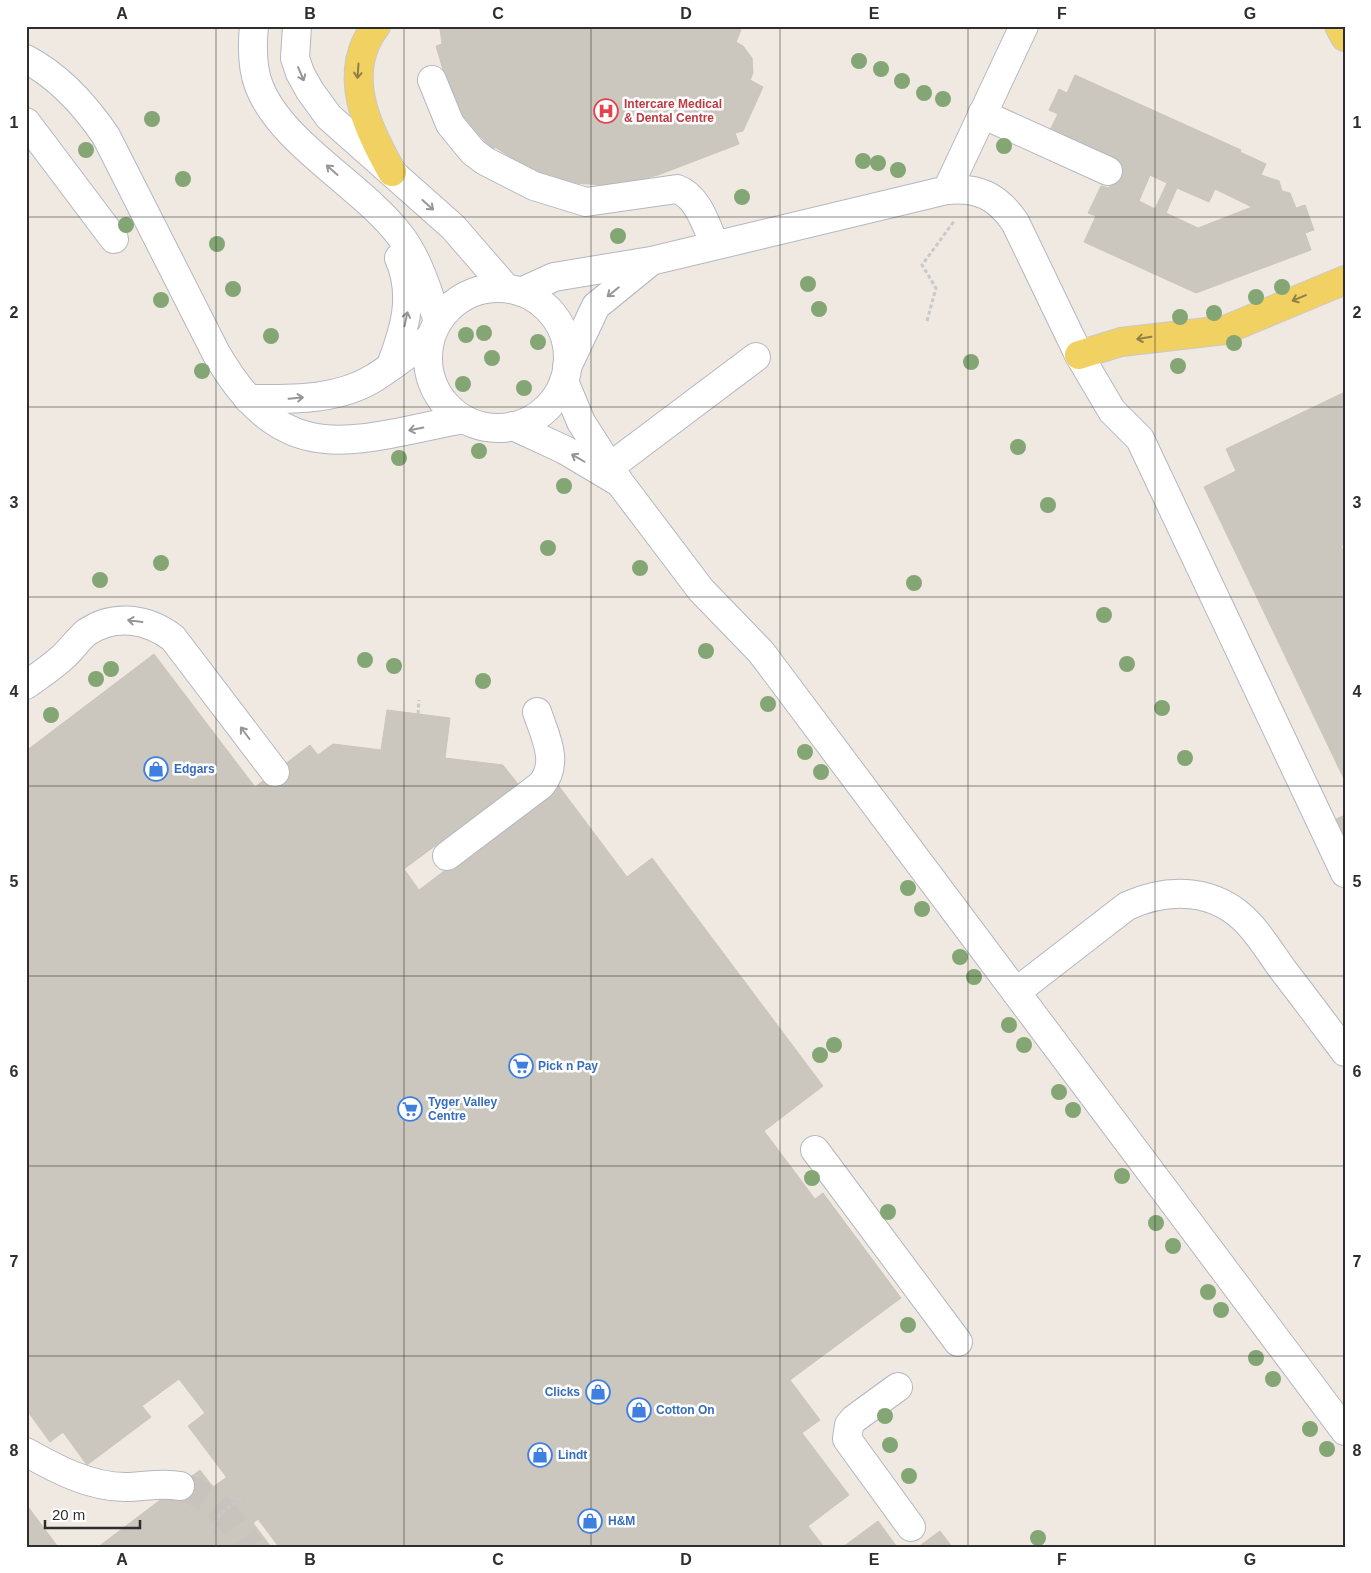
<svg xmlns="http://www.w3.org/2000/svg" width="1371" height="1573" viewBox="0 0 1371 1573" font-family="Arial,sans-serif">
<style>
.building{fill:#cbc7bf;stroke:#cbc5ba;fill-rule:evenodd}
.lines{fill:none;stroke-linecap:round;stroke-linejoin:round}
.minor-tunnel{stroke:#c8c4bd;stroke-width:28;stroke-dasharray:28 14;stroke-linecap:butt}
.minor-casing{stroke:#b4b7c1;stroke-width:30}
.major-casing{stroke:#c9c9c9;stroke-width:30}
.path{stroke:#c9c9c9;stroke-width:3;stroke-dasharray:4 2.5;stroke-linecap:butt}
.minor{stroke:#fff;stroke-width:28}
.major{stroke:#f2d163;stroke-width:28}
.tree{fill:#84a574}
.oneway{stroke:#908048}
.oneway2{stroke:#969696}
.grid{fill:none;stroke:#2e2e2e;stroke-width:1;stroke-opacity:0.55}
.labels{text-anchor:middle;stroke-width:5;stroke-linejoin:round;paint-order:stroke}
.health-label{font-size:12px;font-weight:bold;fill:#be3a42;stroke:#fff;text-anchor:start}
.shop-label{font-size:12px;font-weight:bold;fill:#366cbe;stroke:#fff;text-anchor:start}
.neatline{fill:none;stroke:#2e2e2e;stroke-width:2}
.grid-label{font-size:16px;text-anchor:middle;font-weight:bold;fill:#2e2e2e}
</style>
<rect width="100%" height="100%" fill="#efe9e1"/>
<g class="building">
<polygon points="732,26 741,30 736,42 743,46 752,58 753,73 750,80 763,87 743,131 735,133 739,144 658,175 631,182 603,185 574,183 546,175 519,163 495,147 493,150 466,121 452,100 436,46 442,44 440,29"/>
<path d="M1075 75 1241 150 1240 152 1266 164 1261 175 1279 181 1282 191 1290 193 1296 208 1305 205 1314 230 1305 233 1311 250 1196 293 1084 242 1096 216 1088 213 1090 209 1101 186 1109 188 1121 162 1050 130 1058 114 1049 110 1059 89 1067 93ZM1150 175 1167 183 1155 209 1139 201ZM1177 188 1209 202 1215 189 1252 207 1198 228 1166 213Z"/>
<polygon points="1345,392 1345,544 1341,546 1345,554 1345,781 1204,487 1236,471 1226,449"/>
<polygon points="154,654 255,787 310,745 318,755 333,744 381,750 387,710 450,718 445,758 503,765 518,784 404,869 419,890 558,785 627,877 652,858 823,1086 764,1131 815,1199 823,1193 901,1298 790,1380 820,1420 802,1433 849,1495 808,1526 824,1547 279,1547 188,1426 205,1413 179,1379 142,1406 151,1417 87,1465 63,1432 50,1442 26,1409 26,751"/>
<polygon points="1345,815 1345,836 1336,819"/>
<polygon points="200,1470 213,1487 227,1477 258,1519 253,1523 271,1547 98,1547"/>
<polygon points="26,1504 58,1547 26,1547"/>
<polygon points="878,1521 897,1547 843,1547"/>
<polygon points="940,1531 952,1547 918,1547"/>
</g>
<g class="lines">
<path class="minor-tunnel" d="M180 1486C219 1499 227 1515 250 1547"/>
<g class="minor-casing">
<g id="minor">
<path d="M254 26C252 46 252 68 259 86 281 144 365 187 402 238 420 263 428 293 438 321"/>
<polyline points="297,26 295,58 300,73 310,91 329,117 453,227 506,288"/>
<path d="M26 59C60 77 85 105 106 136L216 353C285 472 350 441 463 419"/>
<path d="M432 80 450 124 473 152 485 161 534 186 586 202 677 189C699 197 706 226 715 245"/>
<polyline points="982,114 1108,171"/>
<polyline points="26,122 114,239"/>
<polyline points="947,190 1024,26"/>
<circle cx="498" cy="358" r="70"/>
<path d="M521 292 554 277 651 261 947 190C978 187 997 196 1015 222L1079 355 1112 411 1140 439 1345 873"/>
<path d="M391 365C405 329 415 295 399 258"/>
<polyline points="567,367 596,306 650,262"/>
<polyline points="564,381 581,422 620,483 701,590 761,652 1345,1431"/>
<path d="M248 399C290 399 337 401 374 378 393 366 412 351 430 338"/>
<polyline points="513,426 565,450 617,481"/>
<polyline points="611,466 756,357"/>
<path d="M26 685C39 676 52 667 63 657 72 649 78 639 87 632 115 613 148 619 173 638L275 772"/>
<path d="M447 856 541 785C560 763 545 736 537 712"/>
<path d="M1016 992 1127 906C1169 887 1216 888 1249 924 1262 938 1272 955 1283 970 1304 997 1324 1024 1345 1052"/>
<polyline points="815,1150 958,1342"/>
<polyline points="898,1387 854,1419 849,1425 847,1439 911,1527"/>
<path d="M26 1452C56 1469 90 1487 125 1487 144 1487 161 1482 180 1486"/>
</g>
</g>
<g class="major-casing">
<g id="major">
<path d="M376 26C340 73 367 128 392 172"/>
<polyline points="1339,26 1345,37"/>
<polyline points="1079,355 1121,342 1225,330 1345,280"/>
</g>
</g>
<g class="path">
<polyline points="927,321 936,288 922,265 955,220"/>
<polyline points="418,714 419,700"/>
<polyline points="208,1534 220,1514 243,1497"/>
</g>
<use href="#minor" class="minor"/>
<use href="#major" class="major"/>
</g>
<g class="tree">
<circle cx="859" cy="61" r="8"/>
<circle cx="881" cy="69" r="8"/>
<circle cx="902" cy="81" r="8"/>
<circle cx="924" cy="93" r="8"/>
<circle cx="943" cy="99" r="8"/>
<circle cx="152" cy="119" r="8"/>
<circle cx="1004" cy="146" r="8"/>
<circle cx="86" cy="150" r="8"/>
<circle cx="863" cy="161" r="8"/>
<circle cx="878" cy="163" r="8"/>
<circle cx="898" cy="170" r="8"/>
<circle cx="183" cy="179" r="8"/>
<circle cx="742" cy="197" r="8"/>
<circle cx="126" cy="225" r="8"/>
<circle cx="618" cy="236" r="8"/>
<circle cx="217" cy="244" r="8"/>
<circle cx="808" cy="284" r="8"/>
<circle cx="1282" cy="287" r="8"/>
<circle cx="233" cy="289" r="8"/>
<circle cx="1256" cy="297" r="8"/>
<circle cx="161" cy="300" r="8"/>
<circle cx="819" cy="309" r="8"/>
<circle cx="1214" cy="313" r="8"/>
<circle cx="1180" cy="317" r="8"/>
<circle cx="484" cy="333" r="8"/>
<circle cx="466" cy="335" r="8"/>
<circle cx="271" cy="336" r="8"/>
<circle cx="538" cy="342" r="8"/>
<circle cx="1234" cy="343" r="8"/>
<circle cx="492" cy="358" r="8"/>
<circle cx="971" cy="362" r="8"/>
<circle cx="1178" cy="366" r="8"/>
<circle cx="202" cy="371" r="8"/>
<circle cx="463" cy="384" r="8"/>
<circle cx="524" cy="388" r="8"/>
<circle cx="1018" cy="447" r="8"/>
<circle cx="479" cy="451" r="8"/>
<circle cx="399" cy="458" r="8"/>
<circle cx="564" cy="486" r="8"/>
<circle cx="1048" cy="505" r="8"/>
<circle cx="548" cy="548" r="8"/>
<circle cx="161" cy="563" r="8"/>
<circle cx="640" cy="568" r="8"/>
<circle cx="100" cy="580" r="8"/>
<circle cx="914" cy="583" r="8"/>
<circle cx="1104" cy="615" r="8"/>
<circle cx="706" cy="651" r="8"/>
<circle cx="365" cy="660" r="8"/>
<circle cx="1127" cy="664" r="8"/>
<circle cx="394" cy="666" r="8"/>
<circle cx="111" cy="669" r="8"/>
<circle cx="96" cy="679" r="8"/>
<circle cx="483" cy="681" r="8"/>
<circle cx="768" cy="704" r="8"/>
<circle cx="1162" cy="708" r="8"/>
<circle cx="51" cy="715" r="8"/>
<circle cx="805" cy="752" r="8"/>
<circle cx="1185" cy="758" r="8"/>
<circle cx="821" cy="772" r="8"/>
<circle cx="908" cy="888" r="8"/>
<circle cx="922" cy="909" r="8"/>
<circle cx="960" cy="957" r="8"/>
<circle cx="974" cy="977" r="8"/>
<circle cx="1009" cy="1025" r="8"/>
<circle cx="834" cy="1045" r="8"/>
<circle cx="1024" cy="1045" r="8"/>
<circle cx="820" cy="1055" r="8"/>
<circle cx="1059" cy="1092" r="8"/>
<circle cx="1073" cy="1110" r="8"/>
<circle cx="1122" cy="1176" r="8"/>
<circle cx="812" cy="1178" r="8"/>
<circle cx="888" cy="1212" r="8"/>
<circle cx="1156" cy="1223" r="8"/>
<circle cx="1173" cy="1246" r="8"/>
<circle cx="1208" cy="1292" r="8"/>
<circle cx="1221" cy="1310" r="8"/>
<circle cx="908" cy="1325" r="8"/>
<circle cx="1256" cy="1358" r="8"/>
<circle cx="1273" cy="1379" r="8"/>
<circle cx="885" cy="1416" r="8"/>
<circle cx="1310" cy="1429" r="8"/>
<circle cx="890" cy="1445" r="8"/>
<circle cx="1327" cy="1449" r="8"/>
<circle cx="909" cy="1476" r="8"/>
<circle cx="1038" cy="1538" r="8"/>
</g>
<defs><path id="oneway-shaft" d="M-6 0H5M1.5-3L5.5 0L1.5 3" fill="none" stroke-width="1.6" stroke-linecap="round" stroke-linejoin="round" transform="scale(1.25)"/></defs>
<g class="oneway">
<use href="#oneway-shaft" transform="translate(358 71) rotate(94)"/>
<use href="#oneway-shaft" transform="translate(1299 298) rotate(157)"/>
<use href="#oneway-shaft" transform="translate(1144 338) rotate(171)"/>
</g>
<g class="oneway2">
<use href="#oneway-shaft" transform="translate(301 74) rotate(67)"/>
<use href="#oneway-shaft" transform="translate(332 170) rotate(-139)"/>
<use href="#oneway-shaft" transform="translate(428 205) rotate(42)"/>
<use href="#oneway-shaft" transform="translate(613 292) rotate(141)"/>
<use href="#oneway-shaft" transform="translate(406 319) rotate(-78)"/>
<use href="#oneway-shaft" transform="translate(296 398) rotate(-5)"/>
<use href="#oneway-shaft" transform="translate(416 429) rotate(169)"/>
<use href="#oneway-shaft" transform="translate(578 458) rotate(-150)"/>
<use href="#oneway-shaft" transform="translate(135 621) rotate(-173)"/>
<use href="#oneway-shaft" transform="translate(245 733) rotate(-127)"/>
</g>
<path class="grid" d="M216 26V1547M404 26V1547M591 26V1547M780 26V1547M968 26V1547M1155 26V1547M26 217H1345M26 407H1345M26 597H1345M26 786H1345M26 976H1345M26 1166H1345M26 1356H1345"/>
<defs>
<g id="hospital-ring" transform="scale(1.25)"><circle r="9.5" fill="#fff" stroke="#e0444e" stroke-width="1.5"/><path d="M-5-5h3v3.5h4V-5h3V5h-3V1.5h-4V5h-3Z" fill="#e0444e"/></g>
<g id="shop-ring" transform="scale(1.25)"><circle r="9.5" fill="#fff" stroke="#3f7fe0" stroke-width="1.5"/><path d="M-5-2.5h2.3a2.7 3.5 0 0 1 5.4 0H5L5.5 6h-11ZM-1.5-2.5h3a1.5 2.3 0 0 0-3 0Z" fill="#3f7fe0"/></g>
<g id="supermarket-ring" transform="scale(1.25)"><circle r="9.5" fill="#fff" stroke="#3f7fe0" stroke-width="1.5"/><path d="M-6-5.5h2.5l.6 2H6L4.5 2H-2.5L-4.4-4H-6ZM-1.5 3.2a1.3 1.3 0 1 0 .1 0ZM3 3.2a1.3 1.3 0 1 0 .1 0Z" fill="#3f7fe0"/></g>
</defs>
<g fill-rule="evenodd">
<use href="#hospital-ring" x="606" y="111"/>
<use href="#shop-ring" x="156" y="769"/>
<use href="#supermarket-ring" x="521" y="1066"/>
<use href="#supermarket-ring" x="410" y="1109"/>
<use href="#shop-ring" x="598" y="1392"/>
<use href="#shop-ring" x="639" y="1410"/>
<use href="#shop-ring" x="540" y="1455"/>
<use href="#shop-ring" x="590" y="1521"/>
</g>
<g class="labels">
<g class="health-label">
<text x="624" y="108">Intercare Medical<tspan x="624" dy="14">&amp; Dental Centre</tspan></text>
</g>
<g class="shop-label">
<text x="174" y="773">Edgars</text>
<text x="538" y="1070">Pick n Pay</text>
<text x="428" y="1106">Tyger Valley<tspan x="428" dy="14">Centre</tspan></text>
<text x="580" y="1396" text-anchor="end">Clicks</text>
<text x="656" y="1414">Cotton On</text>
<text x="558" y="1459">Lindt</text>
<text x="608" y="1525">H&amp;M</text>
</g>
</g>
<rect width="1371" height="1573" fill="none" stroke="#ffffff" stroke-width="55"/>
<path d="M45 1520v8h95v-8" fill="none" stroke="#2e2e2e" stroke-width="2.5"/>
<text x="52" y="1520" font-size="15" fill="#2e2e2e" stroke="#ffffff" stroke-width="4" paint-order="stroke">20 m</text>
<rect x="28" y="28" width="1316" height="1518" class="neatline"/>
<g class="grid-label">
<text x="122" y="19">A</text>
<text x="310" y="19">B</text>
<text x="498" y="19">C</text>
<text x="686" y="19">D</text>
<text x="874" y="19">E</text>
<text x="1062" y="19">F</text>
<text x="1250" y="19">G</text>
<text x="14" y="128">1</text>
<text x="1357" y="128">1</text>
<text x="14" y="318">2</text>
<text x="1357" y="318">2</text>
<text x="14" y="508">3</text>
<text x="1357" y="508">3</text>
<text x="14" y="697">4</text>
<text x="1357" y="697">4</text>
<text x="14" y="887">5</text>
<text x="1357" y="887">5</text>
<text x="14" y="1077">6</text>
<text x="1357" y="1077">6</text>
<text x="14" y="1267">7</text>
<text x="1357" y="1267">7</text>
<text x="14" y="1456">8</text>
<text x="1357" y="1456">8</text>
<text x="122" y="1565">A</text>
<text x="310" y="1565">B</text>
<text x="498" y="1565">C</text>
<text x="686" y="1565">D</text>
<text x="874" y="1565">E</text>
<text x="1062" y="1565">F</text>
<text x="1250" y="1565">G</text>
</g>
</svg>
